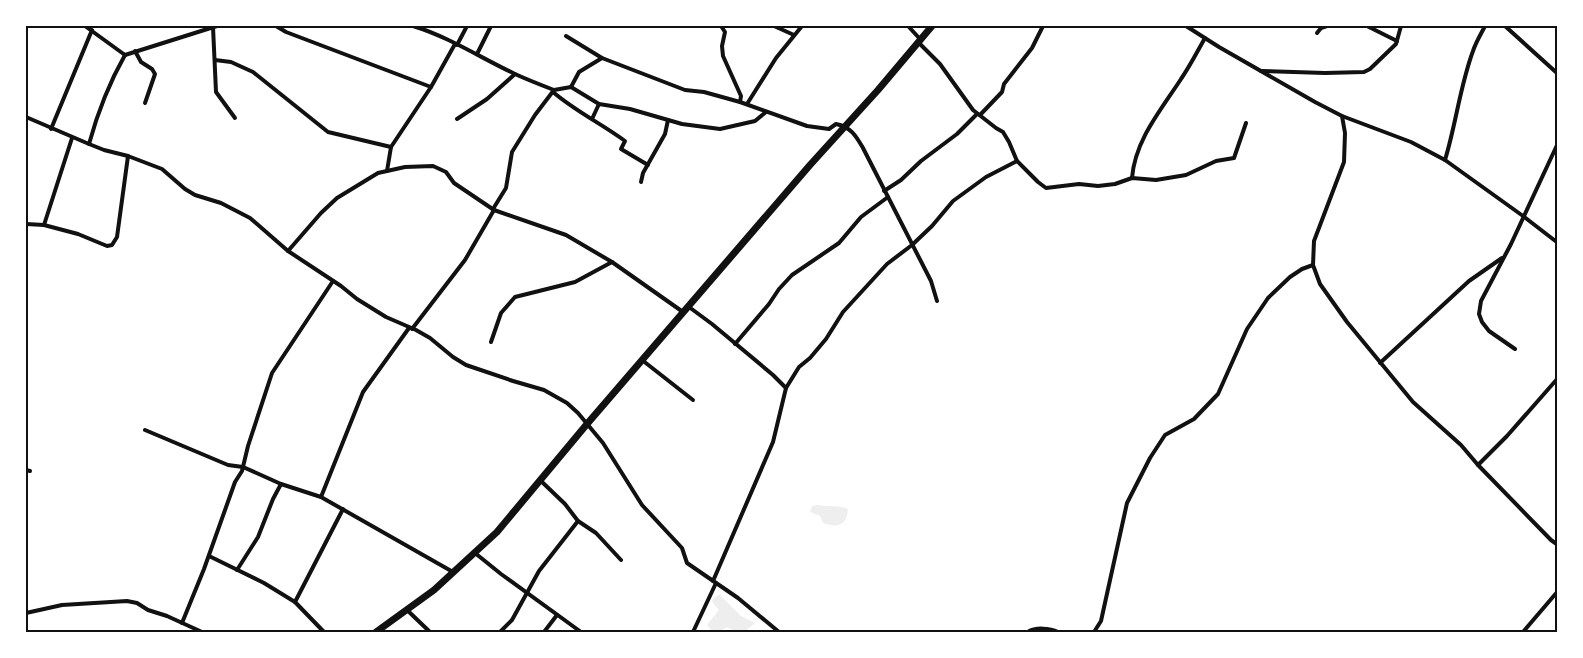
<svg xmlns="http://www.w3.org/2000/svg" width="1583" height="658" viewBox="0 0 1583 658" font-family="Georgia,serif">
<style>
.green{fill:#eee}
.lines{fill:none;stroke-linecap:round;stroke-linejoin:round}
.minor{stroke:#111;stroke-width:4}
.trunk{stroke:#111;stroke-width:7}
.neatline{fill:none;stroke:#111;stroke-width:2}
</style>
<rect width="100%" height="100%" fill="#fff"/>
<g class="green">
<path d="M818 505C828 507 839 505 848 509 847 526 837 528 823 523L820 516 810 512 812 506Z"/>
<polygon points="720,595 741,616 755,623 744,632 736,632 727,627 718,632 713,632 707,625 719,610 713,603 712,600 717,596"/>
</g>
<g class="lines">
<g class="minor">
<polyline points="85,26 125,55 217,26"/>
<polyline points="276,26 286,32 431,87"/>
<path d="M413 26C449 37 481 58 515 74 528 80 541 85 554 90"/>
<polyline points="721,26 725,32 722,46 723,56 741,96 740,102"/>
<polyline points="774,26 794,35"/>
<polyline points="908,26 920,39"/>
<polyline points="1186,26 1219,47 1315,102 1342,116 1411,142 1445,160 1523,216 1558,243"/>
<polyline points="1367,26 1397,41"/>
<polyline points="1505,26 1558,74"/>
<polyline points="213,27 216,92 235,118"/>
<polyline points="1317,33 1321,28 1327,26"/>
<path d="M566 36 602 58 685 90 704 92 740 102 807 126 829 129 836 124C851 127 856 136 863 148L931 281 937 301"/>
<polyline points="918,42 940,64 973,110 996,128 1003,132 1009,142 1017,161 1038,182 1046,188 1079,184 1098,186 1115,184 1132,178 1156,180 1186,175 1216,161 1234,158 1246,123"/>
<polyline points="457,45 467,26"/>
<polyline points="135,51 141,62 152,69 155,74 145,103"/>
<polyline points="477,54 491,26"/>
<polyline points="215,60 231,62 253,72 328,132 391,147"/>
<polyline points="1261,71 1325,73 1364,72 1370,69 1396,44 1401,26"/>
<polyline points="571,87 579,72 602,58"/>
<path d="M553 92C575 111 602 124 625 141L621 149 648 165"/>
<polyline points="747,104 776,58 802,26"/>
<polyline points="980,115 1002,92 1004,84 1032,48 1043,26"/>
<polyline points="1342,116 1345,133 1344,162 1314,241 1313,265 1320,284 1347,322 1413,402 1461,445 1478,465 1551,540 1558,545"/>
<polyline points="26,117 89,144 104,150 128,156 162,169 185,189 195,195 221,203 250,218 288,251 341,286 357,299 386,317 416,330 430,338 453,357 466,365 513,381 544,390 567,403 578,413 603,443 642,505 682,548 687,563 738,598 779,632"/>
<polyline points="457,119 487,99 515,74"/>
<polyline points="592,119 599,104"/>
<polyline points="51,129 92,30"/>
<path d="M89 144C98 111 108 85 125 55"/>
<path d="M1445 160C1456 124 1460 86 1473 51 1476 42 1481 34 1485 26"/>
<polyline points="387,171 391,147 431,87 455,44"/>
<path d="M1132 178C1135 140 1161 110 1181 79 1190 66 1197 52 1205 38"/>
<polyline points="641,182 643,173 665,134 668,120"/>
<polyline points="884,191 901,180 921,161 957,134 977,114"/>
<polyline points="493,209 506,188 512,152 535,115 554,90 571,87 599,104 630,109 682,124 720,129 755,121 766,112"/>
<polyline points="26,224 44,225 78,234 107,246 112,245 117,237 128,156"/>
<polyline points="44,225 72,138"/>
<polyline points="288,251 321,213 337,198 378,173 405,167 433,166 446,172 454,183 494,210 566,235 612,262 683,312"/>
<polyline points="689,307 712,324 773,375 786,388"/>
<polyline points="412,329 465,260 494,210"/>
<polyline points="491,342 501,313 515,297 575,282 612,262"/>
<polyline points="735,344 769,304 779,289 792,275 839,243 861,217 888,197"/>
<polyline points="1515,349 1489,331 1482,322 1479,314 1481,301 1511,244 1558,143"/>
<polyline points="642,360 693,400"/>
<polyline points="1380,363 1469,281 1502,258"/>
<polyline points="145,430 228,465 243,467 281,484 321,497 453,572"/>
<polyline points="1478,465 1507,436 1558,378"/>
<polyline points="26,470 30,471"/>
<polyline points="541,481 565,504 578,521 596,533 621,560"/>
<polyline points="321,497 363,392 409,328"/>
<polyline points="475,553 501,574 581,632"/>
<polyline points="209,556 264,583 295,602 324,632"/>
<polyline points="237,570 258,537 273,499 281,484"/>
<polyline points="713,581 773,442 786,388 799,367 810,358 826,339 843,312 887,264 912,245 932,226 953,201 986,177 1017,161"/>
<polyline points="295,602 343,509"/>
<polyline points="407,610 430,632"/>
<polyline points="26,613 62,605 127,601 137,603 148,610 167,616 202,632"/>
<polyline points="182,623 204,569 235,482 242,471 248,446 272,373 333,281"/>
<polyline points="500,632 512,620 539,571 578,521"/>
<polyline points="544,632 557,615"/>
<polyline points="693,632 716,583"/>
<path d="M1028 632C1035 627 1050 628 1058 632"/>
<polyline points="1094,632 1101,621 1127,503 1150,458 1165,435 1194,419 1218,394 1247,329 1268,298 1290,277 1302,269 1313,265"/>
<polyline points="1523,632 1558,591"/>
</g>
<polyline class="trunk" points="376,632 434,590 497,532 587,424 810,165 878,90 932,26"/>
</g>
<rect width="1583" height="658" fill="none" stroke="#ffffff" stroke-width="54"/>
<rect x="27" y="27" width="1529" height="604" class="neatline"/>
</svg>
